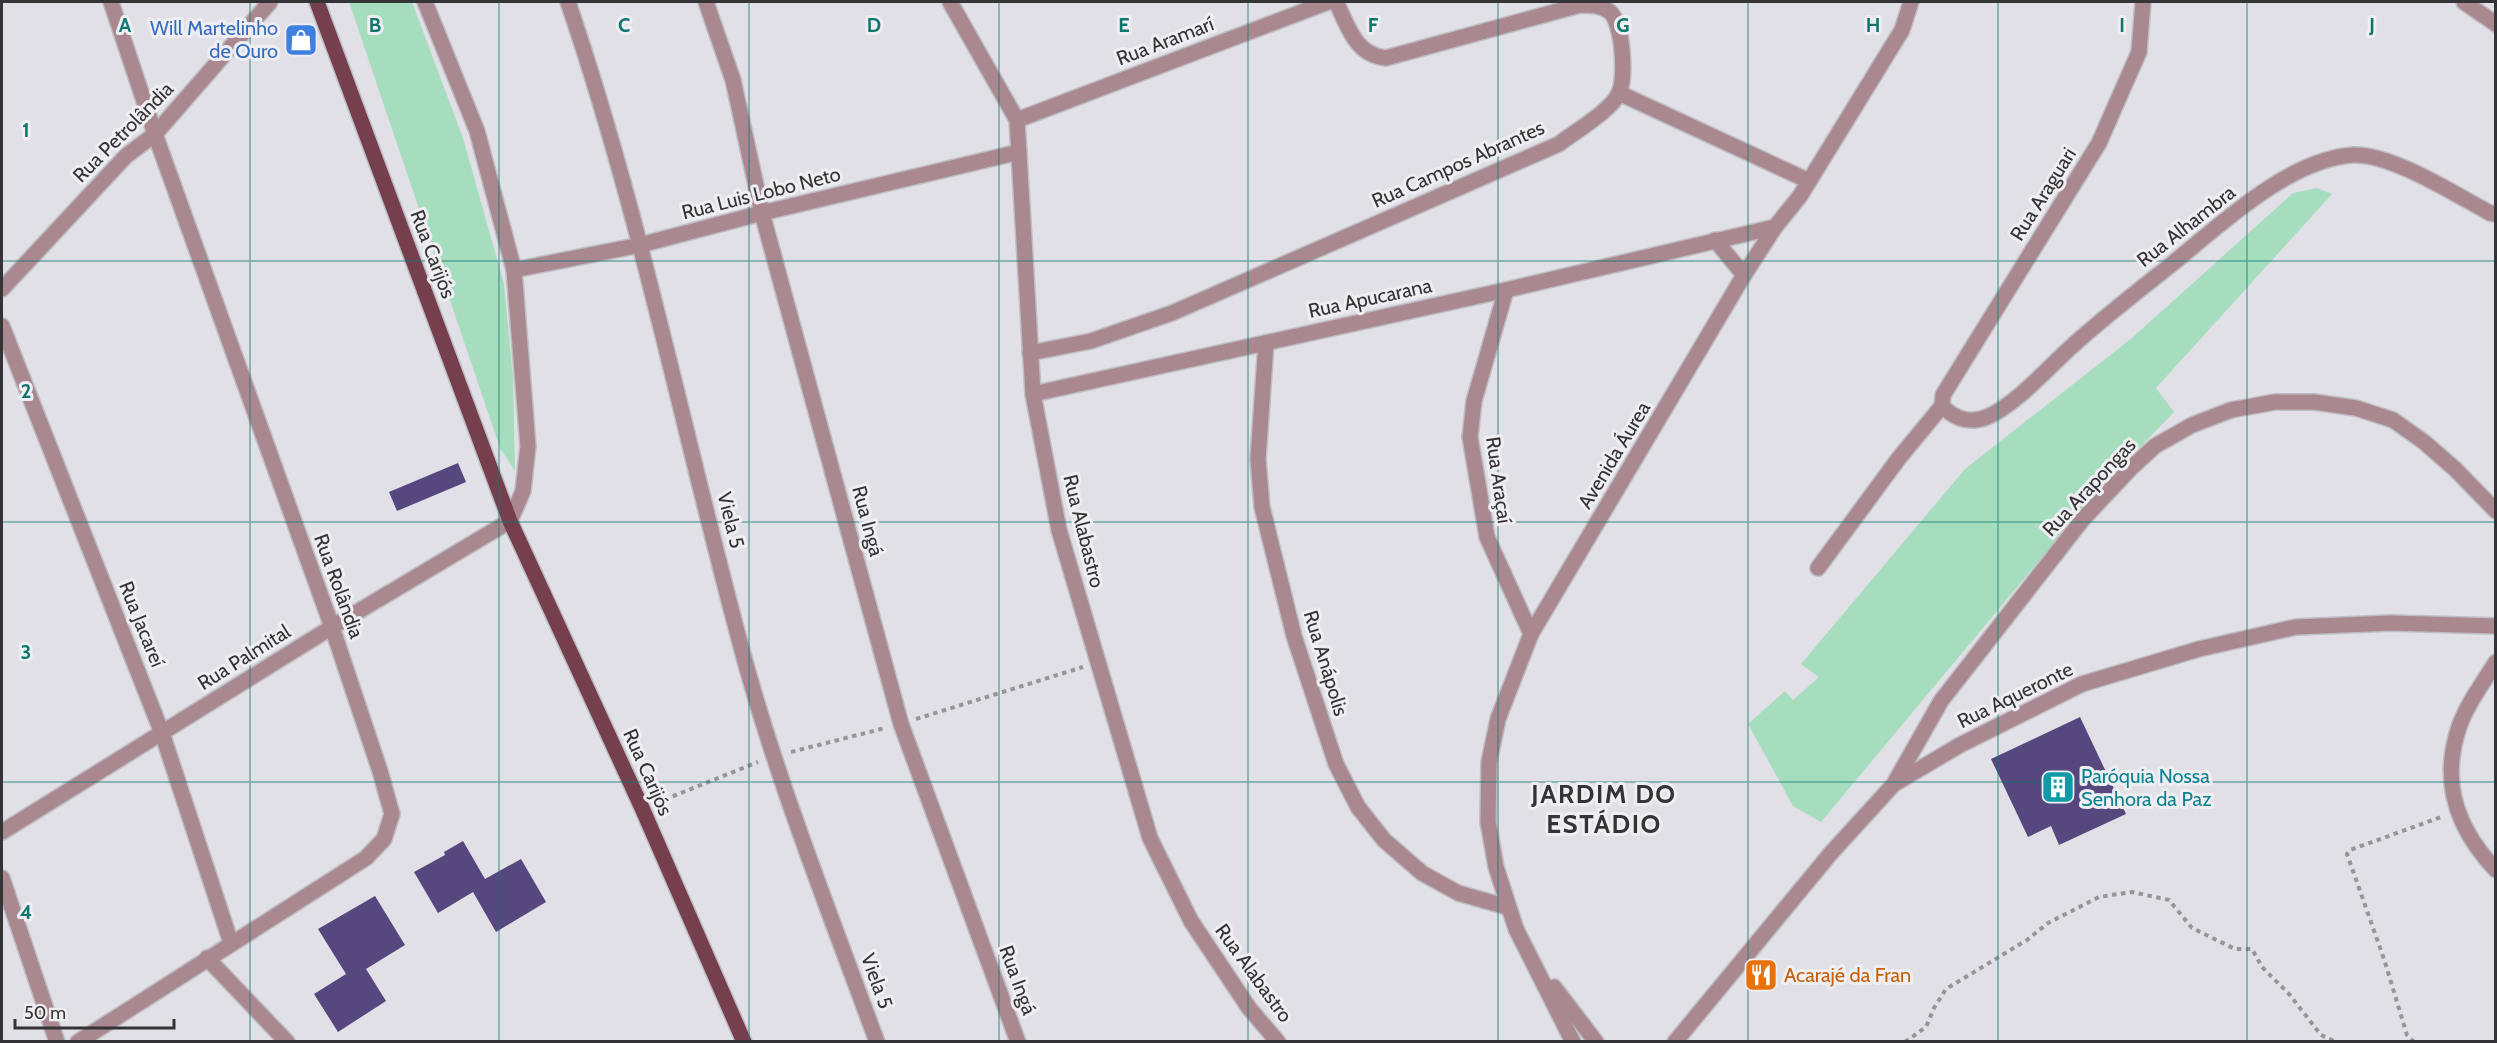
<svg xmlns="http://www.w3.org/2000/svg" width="2497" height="1043" viewBox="0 0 2497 1043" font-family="Cabin,sans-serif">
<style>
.green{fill:#a6ddbf}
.building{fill:#56477f}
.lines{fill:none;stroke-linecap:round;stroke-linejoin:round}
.minor-casing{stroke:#bebdc3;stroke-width:18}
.major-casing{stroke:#bebdc3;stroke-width:18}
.path{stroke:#96959a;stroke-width:4;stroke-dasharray:4.5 4.5;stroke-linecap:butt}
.minor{stroke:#a98890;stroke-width:15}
.major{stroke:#753f4e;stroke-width:15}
.grid{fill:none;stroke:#0f766e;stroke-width:1.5;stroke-opacity:0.55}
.labels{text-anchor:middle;stroke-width:6;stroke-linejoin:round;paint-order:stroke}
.shop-label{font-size:20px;fill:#366cbe;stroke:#efeef3;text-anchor:end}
.street-label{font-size:20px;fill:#343335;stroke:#efeef3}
.culture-label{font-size:20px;fill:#0d838f;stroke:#efeef3;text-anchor:start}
.food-label{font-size:20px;fill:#c56008;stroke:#efeef3;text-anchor:start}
.district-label{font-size:26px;font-weight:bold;letter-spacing:1.5px;fill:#343335;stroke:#efeef3}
.grid-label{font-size:20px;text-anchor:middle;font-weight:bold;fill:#0f766e;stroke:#efeef3;stroke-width:6;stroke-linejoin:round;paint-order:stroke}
</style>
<rect width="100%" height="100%" fill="#e1e0e6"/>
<g class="green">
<polygon points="349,2 412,2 463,138 504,284 513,377 515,471 500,448"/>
<polygon points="2317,188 2332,194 2156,388 2174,412 2093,496 1821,822 1793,806 1748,724 1785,691 1793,700 1819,677 1801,664 1965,469 2132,338 2293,193"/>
</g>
<g class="building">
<polygon points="458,463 466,482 397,511 389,492"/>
<polygon points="2080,717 2126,814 2059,845 2051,826 2028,837 1991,759"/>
<polygon points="463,841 485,879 521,859 546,902 496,932 473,892 438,913 414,872 445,855 444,852"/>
<polygon points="375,896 405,945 366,969 386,1001 338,1032 314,994 346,974 318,929"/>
</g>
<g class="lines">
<g class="minor-casing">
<g id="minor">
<path d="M568 2C639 210 682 426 739 639 775 776 828 908 877 1042"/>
<polyline points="706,2 733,80 762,213 901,724 1018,1042"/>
<polyline points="950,2 1017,120 1033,394 1059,530 1150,838 1191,921 1249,1008 1278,1042"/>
<path d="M2143 2 2139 52 2099 143 1943 395 1942 406C1955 419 1969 424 1987 417 2014 406 2048 368 2070 348 2103 318 2138 291 2172 264 2220 225 2289 159 2353 155 2391 153 2456 195 2490 213L2496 214"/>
<polyline points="2464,2 2496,24"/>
<polyline points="1619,93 1809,181"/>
<polyline points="1017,120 1328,2"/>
<polyline points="1715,240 1744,275"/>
<polyline points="514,270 640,245 762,213 1019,152"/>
<polyline points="2,289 126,156 155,134 270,2"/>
<polyline points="1506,290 1474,401 1470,437 1487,537 1531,634"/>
<polyline points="2,326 162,733 231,943"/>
<polyline points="1266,343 1258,459 1262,507 1294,636 1336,764 1358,807 1384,840 1422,873 1458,893 1507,907"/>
<path d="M1030 353 1091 341 1172 313 1559 144C1574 132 1611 111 1619 93 1626 78 1623 23 1610 12 1601 5 1591 5 1580 5L1386 58C1355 55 1348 26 1336 2"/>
<polyline points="1033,394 1506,290 1775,227"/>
<polyline points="1818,568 1899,458 1942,406"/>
<path d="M2496 662C2483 683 2467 704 2459 727 2440 783 2457 829 2496 870"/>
<polyline points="1895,782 1941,701 2083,519 2130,469 2155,446 2192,425 2231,410 2275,402 2314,402 2356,408 2393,420 2424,442 2455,469 2496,511"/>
<polyline points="2,832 332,627 510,521 523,491 528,446 514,270 477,131 425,2"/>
<polyline points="2,878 57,1042"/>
<polyline points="207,958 287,1042"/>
<polyline points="1554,987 1596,1042"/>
<polyline points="78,1042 366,858 384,839 392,814 380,771 332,627 155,134 111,2"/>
<polyline points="1573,1042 1516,929 1496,867 1488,822 1489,762 1498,719 1531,634 1744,275 1775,227 1800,196 1902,30 1911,2"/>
<polyline points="1675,1042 1831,853 1894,784 1960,745 2082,684 2199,649 2296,627 2391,623 2496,626"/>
</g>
</g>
<g class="major-casing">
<polyline id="major" points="317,2 510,521 642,808 744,1042"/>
</g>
<g class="path">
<polyline points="916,719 1083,667"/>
<polyline points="791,752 885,728"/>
<polyline points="656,803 758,762"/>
<polyline points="1905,1042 1926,1027 1934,1008 1946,989 2027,940 2048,923 2099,897 2132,892 2169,900 2192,928 2235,949 2252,949 2262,967 2289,994 2321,1035 2336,1042"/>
<polyline points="2414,1042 2407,1035 2384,959 2347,854 2350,850 2444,816"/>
</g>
<use href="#minor" class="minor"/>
<use href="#major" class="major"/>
</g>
<path class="grid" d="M250 2V1042M499 2V1042M749 2V1042M999 2V1042M1248 2V1042M1498 2V1042M1748 2V1042M1998 2V1042M2247 2V1042M2 261H2496M2 522H2496M2 782H2496"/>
<defs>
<g id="shop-square" transform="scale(1.725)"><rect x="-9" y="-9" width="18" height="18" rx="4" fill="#3f7fe0" stroke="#efeef3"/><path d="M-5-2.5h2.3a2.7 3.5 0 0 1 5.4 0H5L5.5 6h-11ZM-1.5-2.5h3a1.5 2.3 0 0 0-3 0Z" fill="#fff"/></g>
<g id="building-square" transform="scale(1.725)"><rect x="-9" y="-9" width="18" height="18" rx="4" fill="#0f9aa8" stroke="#efeef3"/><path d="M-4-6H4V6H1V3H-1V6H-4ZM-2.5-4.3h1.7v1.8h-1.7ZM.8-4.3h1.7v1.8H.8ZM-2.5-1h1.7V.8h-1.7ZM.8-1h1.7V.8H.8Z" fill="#fff"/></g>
<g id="restaurant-square" transform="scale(1.725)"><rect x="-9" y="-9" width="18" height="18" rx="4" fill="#e8710a" stroke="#efeef3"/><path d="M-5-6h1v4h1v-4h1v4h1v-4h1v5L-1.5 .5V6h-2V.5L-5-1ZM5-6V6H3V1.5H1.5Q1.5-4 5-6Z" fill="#fff"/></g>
</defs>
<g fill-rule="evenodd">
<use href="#shop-square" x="301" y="40"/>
<use href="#building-square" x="2058" y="787"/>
<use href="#restaurant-square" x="1761" y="975"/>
</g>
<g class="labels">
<g class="shop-label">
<text x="278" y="35">Will Martelinho<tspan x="278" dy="23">de Ouro</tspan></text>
</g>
<g class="street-label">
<text transform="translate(1165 41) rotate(-21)" y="7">Rua Aramarí</text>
<text transform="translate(123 132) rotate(-45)" y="7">Rua Petrolândia</text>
<text transform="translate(1458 164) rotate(-24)" y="7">Rua Campos Abrantes</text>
<text transform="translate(761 193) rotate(-14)" y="7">Rua Luis Lobo Neto</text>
<text transform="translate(2043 194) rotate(-58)" y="7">Rua Araguari</text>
<text transform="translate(2186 226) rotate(-38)" y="7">Rua Alhambra</text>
<text transform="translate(433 254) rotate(69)" y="7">Rua Carijós</text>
<text transform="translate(1370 298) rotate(-12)" y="7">Rua Apucarana</text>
<text transform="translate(1614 455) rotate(-59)" y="7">Avenida Áurea</text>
<text transform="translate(1499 480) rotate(82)" y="7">Rua Araçaí</text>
<text transform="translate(2089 487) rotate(-47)" y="7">Rua Arapongas</text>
<text transform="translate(731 520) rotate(76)" y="7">Viela 5</text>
<text transform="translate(868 521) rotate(75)" y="7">Rua Ingá</text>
<text transform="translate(1084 531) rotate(76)" y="7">Rua Alabastro</text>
<text transform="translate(339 586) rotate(70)" y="7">Rua Rolândia</text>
<text transform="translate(142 624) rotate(68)" y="7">Rua Jacareí</text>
<text transform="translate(244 657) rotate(-32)" y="7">Rua Palmital</text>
<text transform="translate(1326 663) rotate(73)" y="7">Rua Anápolis</text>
<text transform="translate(2015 695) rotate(-26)" y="7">Rua Aqueronte</text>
<text transform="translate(648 772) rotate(66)" y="7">Rua Carijós</text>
<text transform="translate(1254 973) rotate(54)" y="7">Rua Alabastro</text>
<text transform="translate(1018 980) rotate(70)" y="7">Rua Ingá</text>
<text transform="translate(877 981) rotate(70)" y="7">Viela 5</text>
</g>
<g class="culture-label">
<text x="2081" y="783">Paróquia Nossa<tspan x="2081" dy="23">Senhora da Paz</tspan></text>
</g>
<g class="food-label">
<text x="1784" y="982">Acarajé da Fran</text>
</g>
<g class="district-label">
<text x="1604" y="803">JARDIM DO<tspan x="1604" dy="30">ESTÁDIO</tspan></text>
</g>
</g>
<g class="grid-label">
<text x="125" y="32">A</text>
<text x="375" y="32">B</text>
<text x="624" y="32">C</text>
<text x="874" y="32">D</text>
<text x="1124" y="32">E</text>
<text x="1373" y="32">F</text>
<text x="1623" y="32">G</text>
<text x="1873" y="32">H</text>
<text x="2122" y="32">I</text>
<text x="2372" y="32">J</text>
<text x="26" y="137">1</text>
<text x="26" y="398">2</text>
<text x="26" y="659">3</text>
<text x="26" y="919">4</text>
</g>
<rect width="2497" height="1043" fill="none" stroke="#343335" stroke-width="6"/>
<path d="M15 1019v9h159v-9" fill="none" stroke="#343335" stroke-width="3"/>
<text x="24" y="1019" font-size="18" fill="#343335" stroke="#efeef3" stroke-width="4.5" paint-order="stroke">50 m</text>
</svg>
